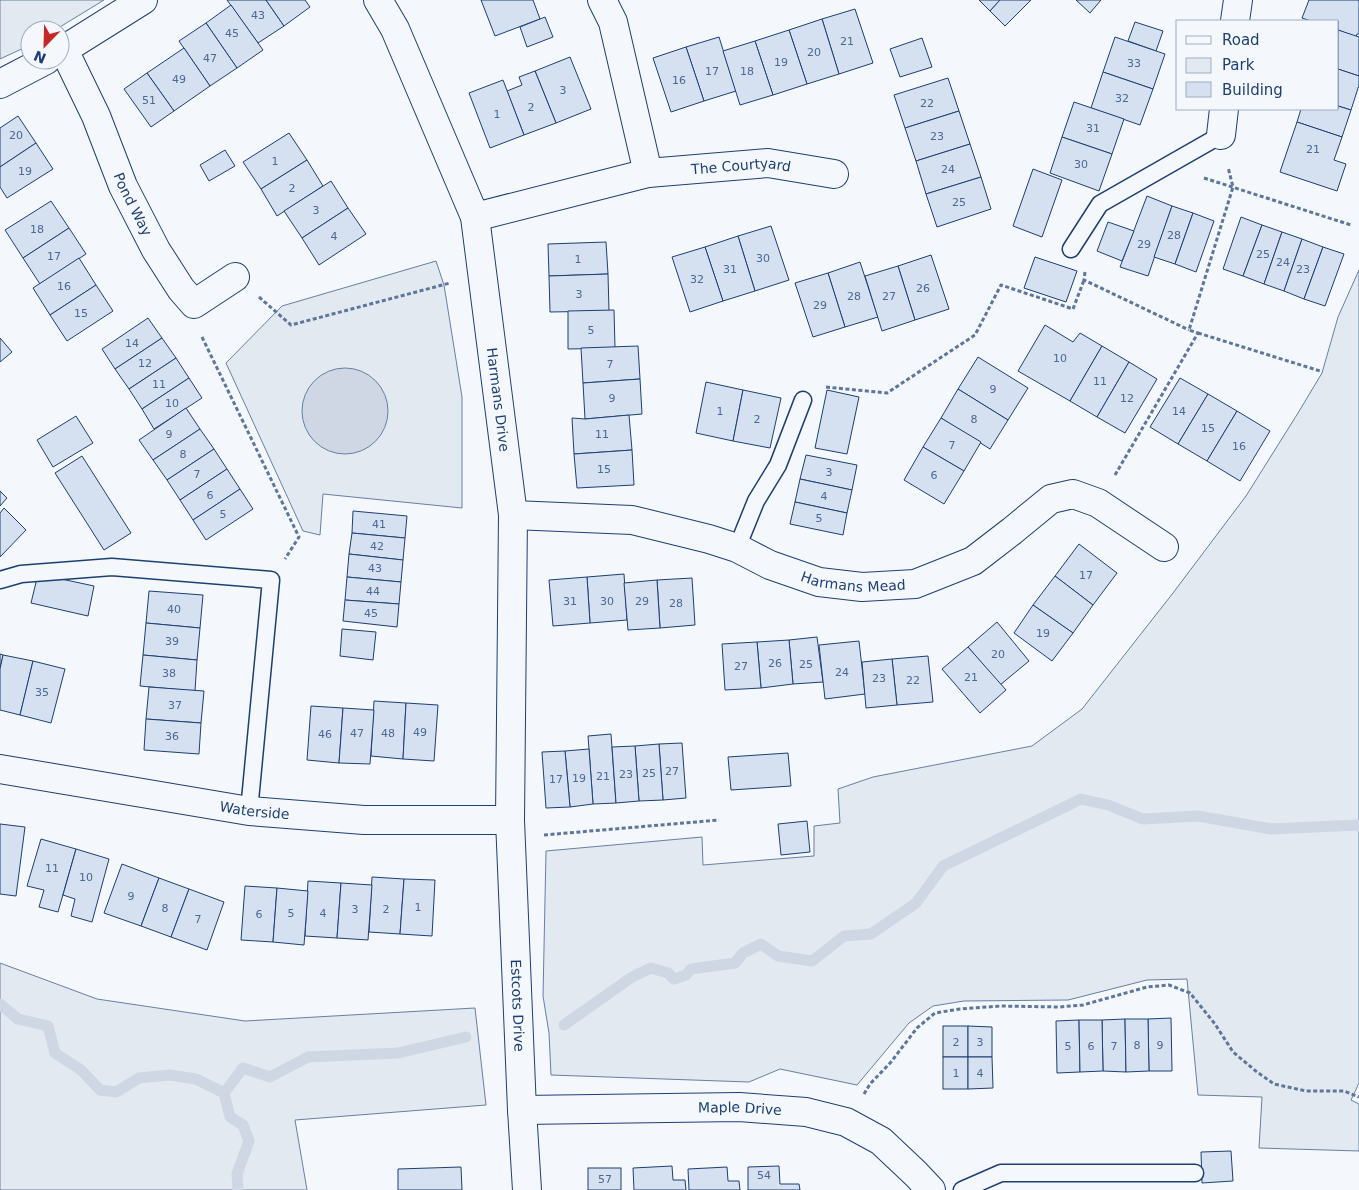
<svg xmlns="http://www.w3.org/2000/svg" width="1359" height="1190" viewBox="0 0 1359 1190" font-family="'DejaVu Sans',sans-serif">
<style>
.green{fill:#e3e9f0;stroke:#687fa3}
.water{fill:#cfd7e4;stroke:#687fa3}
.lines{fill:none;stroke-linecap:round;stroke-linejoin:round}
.stream{stroke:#cfd7e4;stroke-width:11}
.building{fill:#d5e0f0;stroke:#1d3f73}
.service-casing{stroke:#1d3f73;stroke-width:19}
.minor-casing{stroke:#1d3f73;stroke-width:30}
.tertiary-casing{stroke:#1d3f73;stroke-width:30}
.path{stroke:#5e769c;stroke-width:3;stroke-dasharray:4 2.5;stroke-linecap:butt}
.service{stroke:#f4f7fb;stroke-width:16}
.minor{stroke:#f4f7fb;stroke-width:28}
.tertiary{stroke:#f4f7fb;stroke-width:28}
.labels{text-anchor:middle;stroke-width:4;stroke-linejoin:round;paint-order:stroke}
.number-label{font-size:11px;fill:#4b6792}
.street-label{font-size:14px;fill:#1d3f73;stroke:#f4f7fb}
</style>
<rect width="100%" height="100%" fill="#f4f7fb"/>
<g class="green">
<polygon points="0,0 104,0 55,30 30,30 30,45 0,59"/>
<polygon points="436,261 444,285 462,397 462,508 323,494 320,535 303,531 226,363 282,306"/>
<polygon points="1359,270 1359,1083 1351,1100 1359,1104 1359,1151 1259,1148 1262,1097 1198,1095 1187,979 1147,980 1068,1000 964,1001 933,1006 909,1023 857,1085 780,1069 749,1082 551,1075 549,1033 543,996 546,851 702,837 703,865 814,856 814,826 840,823 838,789 873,777 1032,746 1082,709 1173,593 1246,496 1298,413 1322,373 1338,317"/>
<polygon points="0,963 97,999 245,1021 475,1008 486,1105 295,1120 307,1190 0,1190"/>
</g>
<circle class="water" cx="345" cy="411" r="43"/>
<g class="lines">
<g class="stream">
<polyline points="0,1004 18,1019 48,1026 55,1053 81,1070 100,1090 116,1092 139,1078 170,1075 196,1079 224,1093 230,1117 243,1125 249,1141 237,1174 238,1190"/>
<polyline points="564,1025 632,977 651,968 668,973 674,979 686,975 691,969 735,963 743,953 761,944 778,956 812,961 844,936 871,934 916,903 943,866 1081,799 1108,805 1143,819 1198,816 1271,829 1357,825 1359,826"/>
<polyline points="224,1093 243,1068 270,1077 308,1057 398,1053 466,1037"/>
</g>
</g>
<g class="building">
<polygon points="227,0 266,0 284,26 258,43"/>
<polygon points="266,0 305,0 310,7 284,26"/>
<polygon points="481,0 533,0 540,19 495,36"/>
<polygon points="979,0 1000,0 990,11"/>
<polygon points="1000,0 1031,0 1005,26 990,11"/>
<polygon points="1076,0 1101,0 1090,13"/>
<polygon points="1309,0 1359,0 1359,34 1357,34 1356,37 1338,30 1338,21 1311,21 1302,18"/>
<polygon points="231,5 263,50 237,68 206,23"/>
<polygon points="855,9 873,63 839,74 822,19"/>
<polygon points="545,17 553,37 527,47 520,27"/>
<polygon points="822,19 839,74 807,84 789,30"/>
<polygon points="1135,22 1163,31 1156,51 1128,41"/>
<polygon points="206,23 237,68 210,86 179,41"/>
<polygon points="789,30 807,84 773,95 755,41"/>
<polygon points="1338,30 1359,37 1359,76 1338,69"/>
<polygon points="719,37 736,91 704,101 686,47"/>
<polygon points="1115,37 1165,54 1153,89 1103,72"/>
<polygon points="922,38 932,67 900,77 890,49"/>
<polygon points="755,41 773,95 740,105 723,51"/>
<polygon points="686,47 704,101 671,112 653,58"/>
<polygon points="184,48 210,86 174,111 147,73"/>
<polygon points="570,57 591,109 556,123 535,71"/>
<polygon points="1338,69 1359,76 1359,85 1351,110 1338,106"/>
<polygon points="535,71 556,123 524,135 507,91 522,85 519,77"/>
<polygon points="1103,72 1153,89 1140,125 1091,108"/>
<polygon points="147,73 174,111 151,127 124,89"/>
<polygon points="948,78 959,111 905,128 894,95"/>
<polygon points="503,80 524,135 490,148 469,93"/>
<polygon points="1074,102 1124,119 1112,154 1062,137"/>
<polygon points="1338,106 1351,110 1342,137 1297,122 1301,109 1338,109"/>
<polygon points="959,111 970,144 916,161 905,128"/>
<polygon points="18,116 36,143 0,167 0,128"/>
<polygon points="1297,122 1342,137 1334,160 1346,164 1337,191 1280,172"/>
<polygon points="289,133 307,160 261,189 243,162"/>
<polygon points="1062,137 1112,154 1099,191 1050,173"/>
<polygon points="36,143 53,169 7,198 0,187 0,167"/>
<polygon points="970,144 981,177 926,194 916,161"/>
<polygon points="225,150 235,166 209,181 200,165"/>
<polygon points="307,160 323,186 277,216 261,189"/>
<polygon points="1033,169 1062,180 1042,237 1013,226"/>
<polygon points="981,177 991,209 937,227 926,194"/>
<polygon points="331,181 348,208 302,238 284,211"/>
<polygon points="1147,196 1172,206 1148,276 1120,267"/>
<polygon points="51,201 69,228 23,258 5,230"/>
<polygon points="1172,206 1193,213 1175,264 1154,257"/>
<polygon points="348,208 366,234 319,265 302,238"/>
<polygon points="1193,213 1214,221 1196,272 1175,264"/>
<polygon points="1241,217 1262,225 1243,276 1223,269"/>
<polygon points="1108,222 1134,231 1122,261 1097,251"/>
<polygon points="1262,225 1282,232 1264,284 1243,276"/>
<polygon points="771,226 789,280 755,291 738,236"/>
<polygon points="69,228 86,254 40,284 23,258"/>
<polygon points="1282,232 1302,239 1284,291 1264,284"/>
<polygon points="738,236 755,291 723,301 705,247"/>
<polygon points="1302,239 1323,247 1304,299 1284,291"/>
<polygon points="606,242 608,274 549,276 548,244"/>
<polygon points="705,247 723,301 690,312 672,257"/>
<polygon points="1323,247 1344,254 1325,306 1304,299"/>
<polygon points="931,255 949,309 915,320 898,266"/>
<polygon points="1035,257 1077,271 1066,302 1024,288"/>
<polygon points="79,258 96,285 50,315 33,288"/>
<polygon points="860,262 878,317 845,327 828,273"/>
<polygon points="898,266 915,320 882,331 865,276"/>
<polygon points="828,273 845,327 813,337 795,283"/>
<polygon points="608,274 609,311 550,312 549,276"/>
<polygon points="96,285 113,311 67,341 50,315"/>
<polygon points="614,310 615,348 568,349 568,311"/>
<polygon points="148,318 162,338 115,369 102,349"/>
<polygon points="1045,325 1073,342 1080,333 1102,346 1070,401 1018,371"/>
<polygon points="0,338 12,352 0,362"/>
<polygon points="162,338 176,358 129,389 115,369"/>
<polygon points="638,346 640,379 583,383 581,348"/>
<polygon points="1102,346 1129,362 1097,417 1070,401"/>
<polygon points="978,357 1028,388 1008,420 958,389"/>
<polygon points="176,358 189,378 142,409 129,389"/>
<polygon points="1129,362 1157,379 1125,433 1097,417"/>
<polygon points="189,378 202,398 154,429 142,409"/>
<polygon points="1180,378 1208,394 1178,444 1150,427"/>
<polygon points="640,379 642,414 585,419 583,383"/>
<polygon points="706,382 743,390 733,441 696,433"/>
<polygon points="958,389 1008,420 990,449 941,418"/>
<polygon points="743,390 781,398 770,448 733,441"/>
<polygon points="827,390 859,397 847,454 815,448"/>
<polygon points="1208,394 1237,411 1207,461 1178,444"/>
<polygon points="186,408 200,429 153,460 139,440"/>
<polygon points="1237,411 1270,431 1240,481 1207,461"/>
<polygon points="629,415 632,450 574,454 572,418 585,419"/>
<polygon points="76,416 93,443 53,467 37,440"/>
<polygon points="941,418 981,442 964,471 923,447"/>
<polygon points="200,429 214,449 167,480 153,460"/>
<polygon points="923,447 964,471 944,504 904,480"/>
<polygon points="214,449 227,469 180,500 167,480"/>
<polygon points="632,450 634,485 577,488 574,454"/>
<polygon points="806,455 857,465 852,490 800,479"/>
<polygon points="82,456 131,533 104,550 55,473"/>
<polygon points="227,469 240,489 193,520 180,500"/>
<polygon points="800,479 852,490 847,513 795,502"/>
<polygon points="240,489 253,509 206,540 193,520"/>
<polygon points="0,491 7,498 0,506"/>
<polygon points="795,502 847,513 843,535 790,524"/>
<polygon points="4,508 26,530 0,557 0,513"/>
<polygon points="353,511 407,516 405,538 352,533"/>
<polygon points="352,533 405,538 403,560 349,554"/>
<polygon points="1079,544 1117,573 1093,605 1055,576"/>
<polygon points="349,554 403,560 401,582 347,577"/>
<polygon points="38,574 94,586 88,616 31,603"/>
<polygon points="624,574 627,620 590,623 587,577"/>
<polygon points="1055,576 1093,605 1073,633 1033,605"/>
<polygon points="347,577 401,582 399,604 345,600"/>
<polygon points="587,577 590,623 553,626 549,580"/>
<polygon points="692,578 695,625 660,628 657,580"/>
<polygon points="657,580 660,628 628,630 624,583"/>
<polygon points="149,591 203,595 200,628 146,623"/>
<polygon points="345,600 399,604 397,627 343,621"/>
<polygon points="1033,605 1073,633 1052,661 1014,633"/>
<polygon points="997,622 1029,661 1000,685 968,647"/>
<polygon points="146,623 200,628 197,660 143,655"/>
<polygon points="342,629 376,632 373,660 340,656"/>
<polygon points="817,637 823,682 793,684 789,640"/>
<polygon points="789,640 793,684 761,688 757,642"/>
<polygon points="859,641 865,694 825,699 819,645"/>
<polygon points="757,642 761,688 725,690 722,644"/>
<polygon points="968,647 1006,690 980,713 942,669"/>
<polygon points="0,654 3,655 0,669"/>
<polygon points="3,655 33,661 20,715 0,710 0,669"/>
<polygon points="143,655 197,660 195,691 140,686"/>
<polygon points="928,656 933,702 897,705 892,659"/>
<polygon points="892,659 897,705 866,708 862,662"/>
<polygon points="33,661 65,669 51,723 20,715"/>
<polygon points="149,687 204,691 201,723 146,719"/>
<polygon points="374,701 406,703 403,759 371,756"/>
<polygon points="406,703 438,705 434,761 403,759"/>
<polygon points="311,706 343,708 339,763 307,760"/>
<polygon points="343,708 374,710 370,764 339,763"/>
<polygon points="146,719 201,723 199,754 144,750"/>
<polygon points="611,734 616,803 593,804 588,736"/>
<polygon points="682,743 686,798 663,800 659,744"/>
<polygon points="659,744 663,800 639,801 635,746"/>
<polygon points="635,746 639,801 616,803 612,747"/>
<polygon points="589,749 593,804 570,807 565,751"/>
<polygon points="565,751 570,807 546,808 542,752"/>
<polygon points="788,753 791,786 731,790 728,757"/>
<polygon points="807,821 810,852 781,855 778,824"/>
<polygon points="0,824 25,827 16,896 0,894"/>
<polygon points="41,839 76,849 58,912 39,907 44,890 27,886"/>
<polygon points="76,849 109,859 92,922 71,916 75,899 63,895"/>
<polygon points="122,864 159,878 141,926 104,913"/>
<polygon points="372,877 404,879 400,934 369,932"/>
<polygon points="159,878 189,889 171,937 141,926"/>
<polygon points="404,879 435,880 432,936 400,934"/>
<polygon points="308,881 341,883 337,938 305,936"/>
<polygon points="341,883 372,885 368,940 337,938"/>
<polygon points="245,886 277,888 273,942 241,940"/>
<polygon points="277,888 308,891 304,945 273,942"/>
<polygon points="189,889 224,902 207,950 171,937"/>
<polygon points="1171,1018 1172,1071 1149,1071 1148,1019"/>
<polygon points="1125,1019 1126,1072 1103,1071 1102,1020"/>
<polygon points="1125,1019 1148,1019 1149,1071 1126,1072"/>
<polygon points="1079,1020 1080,1072 1057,1073 1056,1021"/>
<polygon points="1079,1020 1102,1020 1103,1071 1080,1072"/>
<rect x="943" y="1026" width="25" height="31"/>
<polygon points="968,1026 992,1027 992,1057 968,1057"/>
<rect x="943" y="1057" width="25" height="32"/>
<polygon points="968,1057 992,1057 993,1088 968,1089"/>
<polygon points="1231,1151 1233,1181 1202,1183 1201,1152"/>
<polygon points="672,1166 673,1180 685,1180 686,1190 634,1190 633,1168"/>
<polygon points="779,1166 780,1184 799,1184 800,1190 748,1190 748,1167"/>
<polygon points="461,1167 462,1190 398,1190 398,1169"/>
<polygon points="727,1167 728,1181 739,1181 740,1190 689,1190 688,1169"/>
<rect x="588" y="1168" width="33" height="22"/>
</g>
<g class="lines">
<g class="service-casing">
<g id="service">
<polyline points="1071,249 1100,204 1221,135"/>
<polyline points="737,548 756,501 778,465 803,400"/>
<polyline points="0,580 21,574 112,567 271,580 249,811"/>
<polyline points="962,1190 1001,1173 1195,1173"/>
</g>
</g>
<g class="minor-casing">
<g id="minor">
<polyline points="602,0 613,22 648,173"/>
<polyline points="1235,21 1238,0"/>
<path id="s1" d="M64 50 96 116 123 186 156 250 181 289 194 304 235 277"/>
<polyline points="60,52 143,0"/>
<polyline points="0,84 46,60"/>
<polyline points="1221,135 1224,109"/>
<path id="s2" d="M475 217 648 173 768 163 834 174"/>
<path id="s3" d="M513 515 632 520 709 539 737 548 770 565 819 582 862 587 915 584 973 561 1012 531 1051 499 1073 494 1098 503 1164 547"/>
<path id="s4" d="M0 769 249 811 364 820H510"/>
<path id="s5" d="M522 1110 739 1107 806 1112 846 1122 881 1141 916 1174 931 1190"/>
</g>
</g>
<g class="tertiary-casing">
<g id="tertiary">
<path id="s6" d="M378 0 395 29 475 217 513 515 510 820 522 1110 527 1190"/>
</g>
</g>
<g class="path">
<polyline points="1204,178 1351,225"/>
<polyline points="1085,272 1084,280 1189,330"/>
<polyline points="259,297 291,325 450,283"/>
<polyline points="1198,333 1320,371"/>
<polyline points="202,337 299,537 285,559"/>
<polyline points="826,387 887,393 975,335 1001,285 1073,309 1084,280"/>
<polyline points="1115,475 1198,333 1189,330 1233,187 1228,167"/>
<polyline points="544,835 719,820"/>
<polyline points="864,1094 870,1084 891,1062 917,1028 935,1013 960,1009 1001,1006 1059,1007 1083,1005 1147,987 1169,985 1190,993 1215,1024 1233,1052 1257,1072 1274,1084 1306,1091 1344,1091 1359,1097"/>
</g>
<use href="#service" class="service"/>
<use href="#minor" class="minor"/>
<use href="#tertiary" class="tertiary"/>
</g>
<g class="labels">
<g class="number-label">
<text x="258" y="19">43</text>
<text x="232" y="37">45</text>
<text x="847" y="45">21</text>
<text x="814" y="56">20</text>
<text x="210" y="62">47</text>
<text x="781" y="66">19</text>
<text x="1134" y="67">33</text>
<text x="712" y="75">17</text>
<text x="747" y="75">18</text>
<text x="179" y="83">49</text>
<text x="679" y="84">16</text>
<text x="563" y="94">3</text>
<text x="1122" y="102">32</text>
<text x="149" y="104">51</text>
<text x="927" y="107">22</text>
<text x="531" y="111">2</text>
<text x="497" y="118">1</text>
<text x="1093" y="132">31</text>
<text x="16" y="139">20</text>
<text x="937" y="140">23</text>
<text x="1313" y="153">21</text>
<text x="275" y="165">1</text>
<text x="1081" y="168">30</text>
<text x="948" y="173">24</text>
<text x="25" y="175">19</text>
<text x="292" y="192">2</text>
<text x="959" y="206">25</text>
<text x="316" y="214">3</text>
<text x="37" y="233">18</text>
<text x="1174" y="239">28</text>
<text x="334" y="240">4</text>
<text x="1144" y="248">29</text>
<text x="1263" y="258">25</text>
<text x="54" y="260">17</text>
<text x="763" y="262">30</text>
<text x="578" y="263">1</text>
<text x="1283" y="266">24</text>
<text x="730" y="273">31</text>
<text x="1303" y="273">23</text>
<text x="697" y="283">32</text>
<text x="64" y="290">16</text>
<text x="923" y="292">26</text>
<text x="579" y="298">3</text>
<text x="854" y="300">28</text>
<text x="889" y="300">27</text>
<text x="820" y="309">29</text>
<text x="81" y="317">15</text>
<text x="591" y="334">5</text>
<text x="132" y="347">14</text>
<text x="1060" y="362">10</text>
<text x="145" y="367">12</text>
<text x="610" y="368">7</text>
<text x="1100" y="385">11</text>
<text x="159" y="388">11</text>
<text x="993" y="393">9</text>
<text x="612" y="402">9</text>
<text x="1127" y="402">12</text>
<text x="172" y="407">10</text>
<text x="720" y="415">1</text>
<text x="1179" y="415">14</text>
<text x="757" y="423">2</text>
<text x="974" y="423">8</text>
<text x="1208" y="432">15</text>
<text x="169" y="438">9</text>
<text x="602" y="438">11</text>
<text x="952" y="449">7</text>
<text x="1239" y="450">16</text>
<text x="183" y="458">8</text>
<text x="604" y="473">15</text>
<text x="829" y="476">3</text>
<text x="197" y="478">7</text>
<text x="934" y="479">6</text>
<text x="210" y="499">6</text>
<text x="824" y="500">4</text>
<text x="223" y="518">5</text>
<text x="819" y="522">5</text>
<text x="379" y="528">41</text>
<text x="377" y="550">42</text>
<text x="375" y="572">43</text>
<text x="1086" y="579">17</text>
<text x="373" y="595">44</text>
<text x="570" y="605">31</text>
<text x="607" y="605">30</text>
<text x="642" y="605">29</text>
<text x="676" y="607">28</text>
<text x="174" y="613">40</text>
<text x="371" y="617">45</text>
<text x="1043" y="637">19</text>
<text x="172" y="645">39</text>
<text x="998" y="658">20</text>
<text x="775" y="667">26</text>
<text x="806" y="668">25</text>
<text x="741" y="670">27</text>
<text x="842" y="676">24</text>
<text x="169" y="677">38</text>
<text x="971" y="681">21</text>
<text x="879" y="682">23</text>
<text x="913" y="684">22</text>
<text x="42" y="696">35</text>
<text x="175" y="709">37</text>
<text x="420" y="736">49</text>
<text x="357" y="737">47</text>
<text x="388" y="737">48</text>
<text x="325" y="738">46</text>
<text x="172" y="740">36</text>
<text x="672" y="775">27</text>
<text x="649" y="777">25</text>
<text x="626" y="778">23</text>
<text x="603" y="780">21</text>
<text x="579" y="782">19</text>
<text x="556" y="783">17</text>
<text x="52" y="872">11</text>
<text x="86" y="881">10</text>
<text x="131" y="900">9</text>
<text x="418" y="911">1</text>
<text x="165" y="912">8</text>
<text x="355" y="913">3</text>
<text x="386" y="913">2</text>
<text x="291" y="917">5</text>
<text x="323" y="917">4</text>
<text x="259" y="918">6</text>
<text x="198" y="923">7</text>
<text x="956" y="1046">2</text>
<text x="980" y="1046">3</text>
<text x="1137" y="1049">8</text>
<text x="1160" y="1049">9</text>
<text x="1068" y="1050">5</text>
<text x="1091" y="1050">6</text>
<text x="1114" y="1050">7</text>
<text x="956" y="1077">1</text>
<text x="980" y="1077">4</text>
<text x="764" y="1179">54</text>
<text x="605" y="1183">57</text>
</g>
<g class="street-label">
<text dy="5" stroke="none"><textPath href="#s2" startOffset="272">The Courtyard</textPath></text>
<text dy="5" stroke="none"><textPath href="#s1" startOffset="169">Pond Way</textPath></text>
<text dy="5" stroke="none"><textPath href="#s6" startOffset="422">Harmans Drive</textPath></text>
<text dy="5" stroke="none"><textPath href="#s3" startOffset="351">Harmans Mead</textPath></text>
<text dy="5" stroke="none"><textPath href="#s4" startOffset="258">Waterside</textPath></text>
<text dy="5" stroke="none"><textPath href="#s6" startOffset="1029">Estcots Drive</textPath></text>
<text dy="5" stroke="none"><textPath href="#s5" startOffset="218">Maple Drive</textPath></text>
</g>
</g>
<rect x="1176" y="20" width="162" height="90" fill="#f4f7fb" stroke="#9eadc5"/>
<rect x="1186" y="36" width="25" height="8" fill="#f4f7fb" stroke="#9eadc5"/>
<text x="1222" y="45" font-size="15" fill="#1d3f73">Road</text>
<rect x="1186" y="58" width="25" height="15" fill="#e3e9f0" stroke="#9eadc5"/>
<text x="1222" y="70" font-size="15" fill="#1d3f73">Park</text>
<rect x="1186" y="82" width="25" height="15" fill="#d5e0f0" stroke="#9eadc5"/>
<text x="1222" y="95" font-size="15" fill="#1d3f73">Building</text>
<g transform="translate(45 45) rotate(203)"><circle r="24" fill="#f4f7fb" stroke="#9eadc5"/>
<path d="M0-4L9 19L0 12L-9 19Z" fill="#c62828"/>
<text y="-8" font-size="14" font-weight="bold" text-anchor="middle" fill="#1d3f73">N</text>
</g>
</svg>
